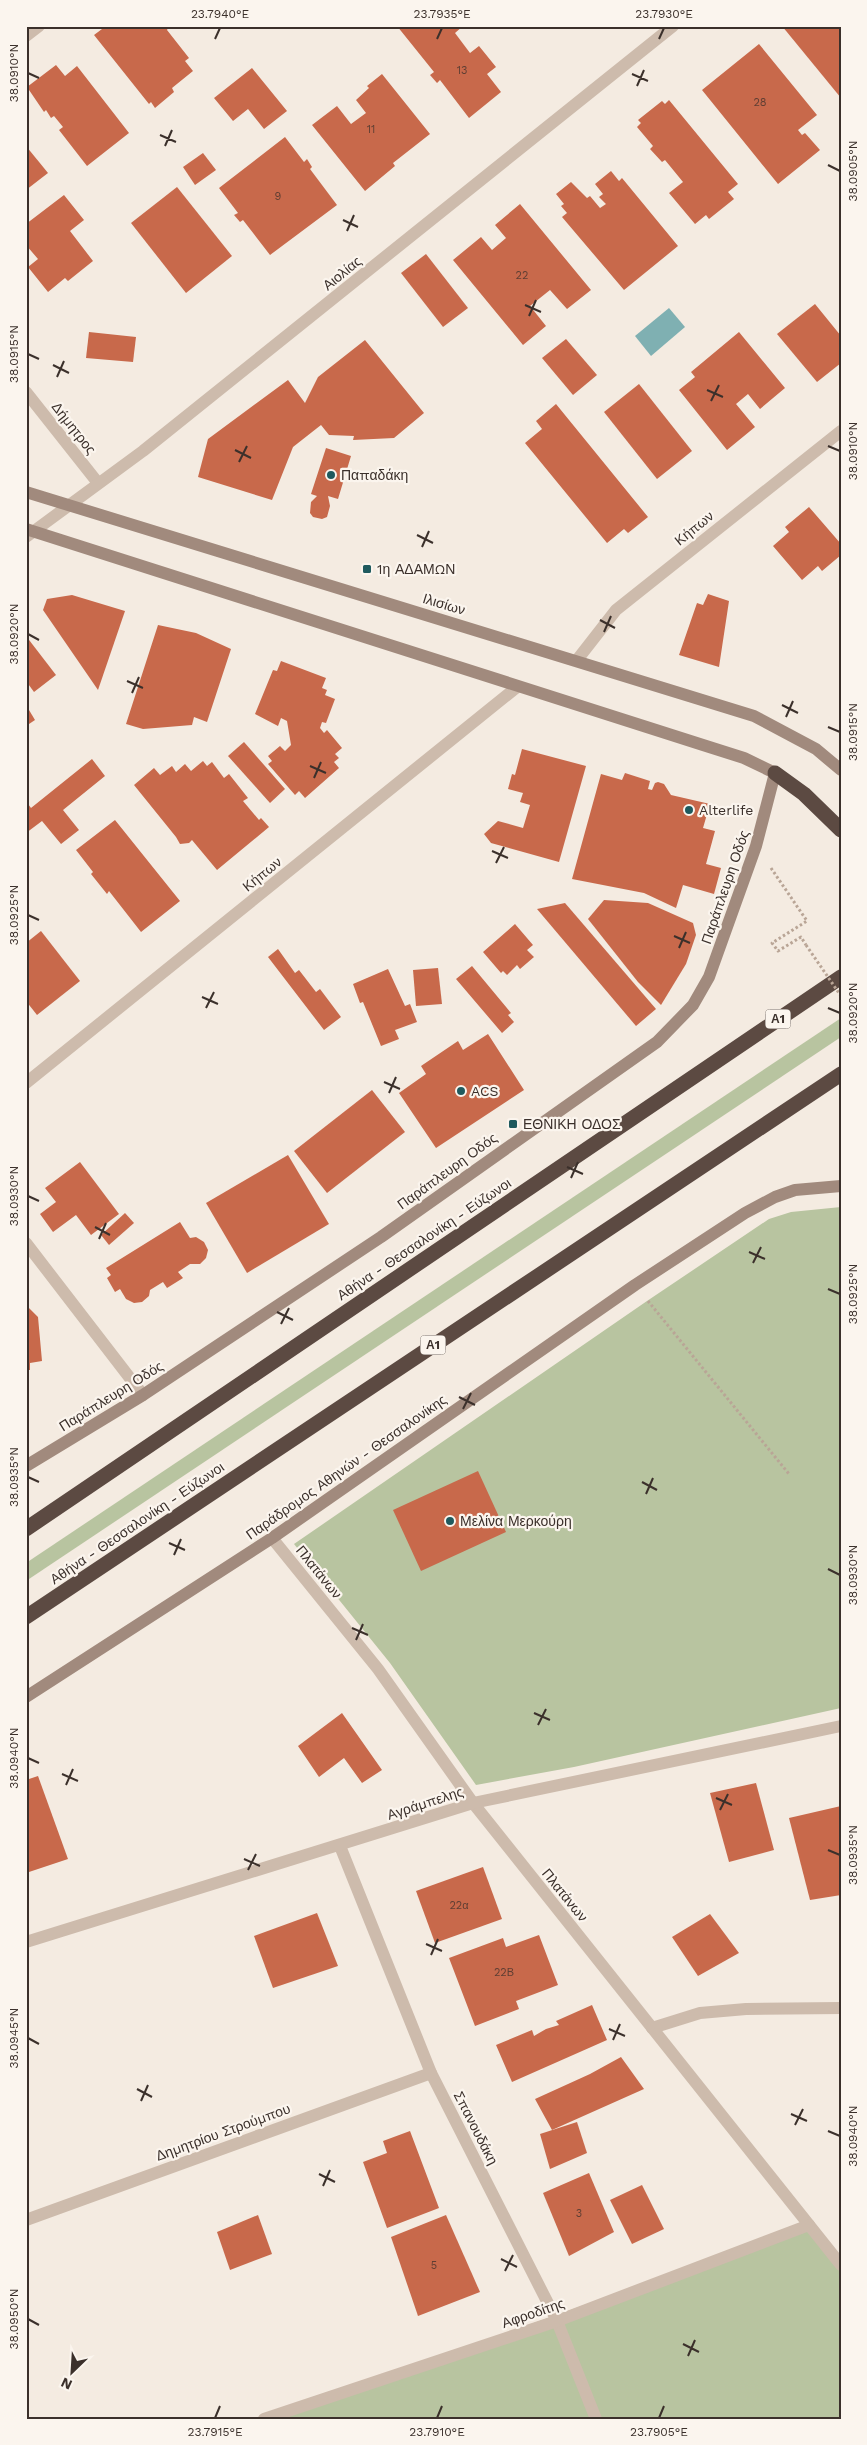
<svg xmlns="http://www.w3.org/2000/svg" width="867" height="2445" viewBox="0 0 867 2445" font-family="'Work Sans',sans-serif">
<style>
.green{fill:#b8c4a0}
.water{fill:#7fb0b2}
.building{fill:#c8694b}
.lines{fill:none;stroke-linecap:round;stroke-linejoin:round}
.path{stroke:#b9a596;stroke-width:3;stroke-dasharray:2.5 2.5;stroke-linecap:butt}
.street{stroke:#cdbbac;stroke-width:12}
.secondary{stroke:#a18a7d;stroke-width:12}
.highway{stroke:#5c4a42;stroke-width:15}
.path-bridge{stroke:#b9a596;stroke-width:3;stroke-dasharray:2.5 2.5;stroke-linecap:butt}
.ticks{fill:none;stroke:#3b302b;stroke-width:2}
.poi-dot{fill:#1f5a5e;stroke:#fbf5ee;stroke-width:2}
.labels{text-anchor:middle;stroke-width:4.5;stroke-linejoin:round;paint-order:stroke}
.number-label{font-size:11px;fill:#5e3e33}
.shield{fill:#fbf5ee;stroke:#756b66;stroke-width:1}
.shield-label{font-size:12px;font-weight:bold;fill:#3b302b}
.street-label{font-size:14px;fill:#3b302b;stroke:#fbf5ee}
.poi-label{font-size:14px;fill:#3b302b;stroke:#fbf5ee;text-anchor:start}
.neatline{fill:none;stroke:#3b302b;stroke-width:2}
.ticks-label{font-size:12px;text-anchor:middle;fill:#3b302b}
</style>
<rect width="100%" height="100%" fill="#f4ebe1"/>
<g class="green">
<polygon points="841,1018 841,1037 26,1581 26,1563"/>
<polygon points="841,1207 841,1708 574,1767 476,1785 390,1663 294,1544 647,1301 769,1219 791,1212"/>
<polygon points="809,2225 841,2269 841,2419 264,2419"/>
</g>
<polygon class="water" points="669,308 685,327 651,356 635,336"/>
<g class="building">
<polygon points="106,26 169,26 167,30 189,58 185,61 193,71 172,88 174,92 155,108 151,102 149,104 94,35"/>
<polygon points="397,26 463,26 455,33 470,53 479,46 496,67 487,74 501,92 469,118 440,80 437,83 430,75 434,72"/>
<polygon points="782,26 841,26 841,98"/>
<polygon points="759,44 817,115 798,130 802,135 805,133 820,150 778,184 702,90"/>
<polygon points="56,65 65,76 77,66 129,133 87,166 59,130 63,127 54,116 51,118 46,110 44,112 27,87"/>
<polygon points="252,68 287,111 264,129 248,109 233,121 214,98"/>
<polygon points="382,74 430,134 393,163 395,166 365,191 312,125 337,106 351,124 366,113 356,100 369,88 367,86"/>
<polygon points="669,100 738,184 728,192 734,199 709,219 706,215 695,224 669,193 683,182 665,160 662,162 650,149 653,146 637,127 641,123 638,120 662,101 665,104"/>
<polygon points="285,137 304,162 307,159 312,167 310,169 337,205 270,255 243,220 240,222 234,215 238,213 219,188"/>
<polygon points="26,146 48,173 26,190"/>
<polygon points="203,153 216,170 195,185 183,167"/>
<polygon points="611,171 619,181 622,178 678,246 624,290 562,217 567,213 561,206 564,204 556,194 571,182 587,198 590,196 600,208 606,204 599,197 603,194 595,184"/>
<polygon points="177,187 232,256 186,293 131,223"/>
<polygon points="64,195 84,220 70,231 93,261 68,281 65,278 48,292 28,267 38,259 26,245 26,224"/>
<polygon points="520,204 591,290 567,309 550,290 530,306 546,326 523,345 453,260 481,237 492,250 506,238 495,225"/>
<polygon points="426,254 468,308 443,327 401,273"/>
<polygon points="815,304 841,336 841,363 817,382 777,334"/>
<polygon points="89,332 136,337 133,362 86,358"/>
<polygon points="739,332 785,388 760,409 748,394 736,404 755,427 727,450 679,390 695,377 691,372"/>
<polygon points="566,339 597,375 573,395 542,358"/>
<polygon points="365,340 424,413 394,438 353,440 354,436 329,435 321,425 293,447 272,500 198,477 208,439 288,380 305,403 318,377"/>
<polygon points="639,384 692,451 657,479 604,412"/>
<polygon points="556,404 648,517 628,533 624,529 607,543 525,443 542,429 536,421"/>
<polygon points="326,448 351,456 338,499 328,496 330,506 327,517 322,519 313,517 310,513 311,502 317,496 311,494"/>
<polygon points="809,507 841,544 841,555 822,571 818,566 802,580 773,546 789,532 785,527"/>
<polygon points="708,594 729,601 719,667 679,655 697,603 703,605"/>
<polygon points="72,595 125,611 98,690 43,610 47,599"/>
<polygon points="158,625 196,633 231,649 207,722 194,717 192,725 143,729 126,724"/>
<polygon points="26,636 56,675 34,692 26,681"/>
<polygon points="281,661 326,678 322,688 327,690 325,695 335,699 326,723 322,722 320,728 324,733 327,730 342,748 335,754 339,758 334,762 339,768 305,798 299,791 295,795 268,764 272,761 268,756 280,746 285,751 291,745 287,721 281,718 278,726 255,714 273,670 277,671"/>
<polygon points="26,705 35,720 26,726"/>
<polygon points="244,742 285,789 270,803 228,756"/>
<polygon points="522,749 586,766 559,862 491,843 484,834 498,821 523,828 530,805 520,802 523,793 508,789 512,774 515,775"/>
<polygon points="92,759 105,776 63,810 79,830 61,844 42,821 26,833 26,806 28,804 31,808"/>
<polygon points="203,761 207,766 212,762 224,778 229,774 248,798 243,801 259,820 261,818 269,827 217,870 192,840 189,843 180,844 176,837 134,785 154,768 160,775 172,766 176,772 185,764 191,771"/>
<polygon points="625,773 650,781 648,789 652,790 655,783 658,782 664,784 671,795 710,804 703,828 715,831 706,864 721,868 714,894 683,885 676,908 644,893 572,879 601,774 622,780"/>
<polygon points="115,820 180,901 141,932 109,891 107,894 91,874 93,872 76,850"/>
<polygon points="604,900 648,903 693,923 696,935 686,964 661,1005 638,982 588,919"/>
<polygon points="565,903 656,1009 636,1026 537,909"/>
<polygon points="515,924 533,945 527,950 534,957 520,969 517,965 507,975 503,971 501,973 483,952"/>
<polygon points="41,931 80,981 37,1015 26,1001 26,943"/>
<polygon points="278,949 295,973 299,970 316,992 320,989 341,1017 324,1030 268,957"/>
<polygon points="472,966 511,1013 508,1015 514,1022 502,1033 456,979"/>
<polygon points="438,968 442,1004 416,1006 413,970"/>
<polygon points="388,969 405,1006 410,1004 417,1022 395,1030 399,1039 381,1046 363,1002 360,1003 353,984"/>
<polygon points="488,1034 524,1090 436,1148 399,1093 426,1074 421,1066 458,1041 463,1050"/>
<polygon points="372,1090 405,1132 327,1193 294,1151"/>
<polygon points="288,1155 329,1224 247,1273 206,1203"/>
<polygon points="80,1162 119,1214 91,1235 76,1215 53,1232 40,1214 56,1202 45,1188"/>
<polygon points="125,1213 134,1223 109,1245 101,1235"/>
<polygon points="180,1222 190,1238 196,1237 204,1242 208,1250 206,1258 200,1264 190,1264 178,1272 183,1278 167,1288 163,1282 150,1290 149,1296 142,1302 134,1303 126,1299 120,1289 115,1292 107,1278 111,1275 106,1268"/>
<polygon points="26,1305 38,1317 42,1361 30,1363 30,1370 26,1370"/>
<polygon points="478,1471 506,1532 421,1571 393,1510"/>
<polygon points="342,1713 382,1770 362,1783 344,1758 319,1777 298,1746"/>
<polygon points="38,1776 68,1859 26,1873 26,1780"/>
<polygon points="756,1783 774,1850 729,1862 710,1793"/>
<polygon points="841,1806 841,1895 810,1900 789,1818"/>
<polygon points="483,1867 502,1919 435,1943 416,1891"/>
<polygon points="317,1913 338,1966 273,1988 254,1936"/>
<polygon points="710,1914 739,1953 698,1976 672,1937"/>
<polygon points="539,1935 558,1985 516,2001 519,2009 475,2026 449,1958 503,1938 506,1947"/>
<polygon points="592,2005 607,2040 512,2082 496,2045 532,2030 534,2036 546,2029 559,2025 556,2021"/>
<polygon points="621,2057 644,2089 552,2130 535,2099 590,2074"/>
<polygon points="577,2122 587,2153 550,2169 540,2134"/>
<polygon points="410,2131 439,2208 387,2228 363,2162 387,2153 383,2141"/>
<polygon points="589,2173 614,2232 569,2256 543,2193"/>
<polygon points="642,2185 664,2229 632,2244 610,2200"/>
<polygon points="258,2215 272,2254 230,2270 217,2232"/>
<polygon points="446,2215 480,2292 418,2316 391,2237"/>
</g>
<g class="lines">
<g class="path">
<polyline points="771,868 807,921 772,943 778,951 801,937 806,945"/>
<polyline points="648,1301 789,1474"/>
</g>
<g class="street">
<polyline points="26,36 39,26"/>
<polyline points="26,392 98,483"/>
<polyline points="26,537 143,451 673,26"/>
<polyline points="577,660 616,610 841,431"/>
<polyline points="26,1083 517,687"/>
<polyline points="26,1243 143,1395"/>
<polyline points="272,1538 378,1669 473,1803 841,2265"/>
<polyline points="340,1846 431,2073 557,2321 596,2419"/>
<polyline points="26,1942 473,1803 841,1726"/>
<polyline points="652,2028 700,2013 746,2009 841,2008"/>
<polyline points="26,2220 431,2073"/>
<polyline points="264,2419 557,2321 809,2225"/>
</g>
<g class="secondary">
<polyline points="26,492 754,716 816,749 841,770"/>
<polyline points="26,529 703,745 744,758 775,773 756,846 709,977 693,1005 657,1042 381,1237 143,1395 26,1466"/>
<polyline points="26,1697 272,1538 635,1285 745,1213 775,1197 795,1190 841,1186"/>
</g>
<g class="highway">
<polyline points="775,773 804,794 841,830"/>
<polyline points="26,1529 841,977"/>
<polyline points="26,1617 841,1074"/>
</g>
<polyline class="path-bridge" points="806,945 841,996"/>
</g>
<path class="ticks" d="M215 39 220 28M437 39 442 28M659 39 664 28M28 73 39 78M632 74 648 81M637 86 644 70M160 135 176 142M165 146 172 130M828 165 840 171M343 220 358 227M347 231 354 215M525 305 541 312M529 316 536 300M28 354 39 359M53 365 69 373M57 377 64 361M707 390 723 397M711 401 719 385M828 446 840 451M235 450 251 458M239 462 247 446M417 535 433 543M422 547 429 531M600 620 615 628M604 632 611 616M28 634 39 640M127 681 143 688M132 693 139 677M782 705 798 713M786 717 793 701M828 727 840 732M310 766 326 773M314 778 321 762M492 851 508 858M496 863 504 847M28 915 39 920M674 936 690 943M679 948 686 932M202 997 218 1004M206 1008 214 992M828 1008 840 1013M384 1082 400 1089M389 1093 396 1077M567 1167 583 1174M571 1178 578 1162M28 1196 39 1201M95 1227 110 1235M99 1239 106 1223M749 1252 765 1259M753 1263 761 1247M828 1289 840 1294M277 1312 293 1320M281 1324 289 1308M459 1397 475 1405M463 1409 471 1393M28 1477 39 1482M642 1482 657 1490M646 1494 653 1478M169 1543 185 1550M174 1555 181 1539M828 1569 840 1575M352 1628 368 1635M356 1640 363 1624M534 1713 550 1720M538 1725 546 1709M28 1758 39 1763M62 1774 78 1781M66 1785 73 1769M716 1798 732 1805M720 1810 728 1794M828 1850 840 1855M244 1859 260 1866M248 1870 256 1854M426 1944 442 1951M431 1955 438 1939M609 2029 625 2036M28 2038 39 2044M613 2040 620 2024M137 2089 152 2097M141 2101 148 2085M791 2114 807 2121M795 2125 803 2109M828 2131 840 2136M319 2174 335 2182M323 2186 330 2170M501 2259 517 2267M505 2271 513 2255M28 2319 39 2325M683 2344 699 2352M688 2356 695 2340M215 2418 220 2406M437 2418 442 2406M659 2418 664 2406"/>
<g class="poi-dot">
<circle cx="331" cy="475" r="5"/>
<rect x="362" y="564" width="10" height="10" rx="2.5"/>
<circle cx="689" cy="810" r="5"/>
<circle cx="461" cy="1091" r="5"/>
<rect x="508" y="1119" width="10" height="10" rx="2.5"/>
<circle cx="450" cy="1521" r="5"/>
</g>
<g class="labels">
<g class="number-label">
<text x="462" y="74">13</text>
<text x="760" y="106">28</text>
<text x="371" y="133">11</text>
<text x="278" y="200">9</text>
<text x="522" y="279">22</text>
<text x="459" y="1909">22α</text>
<text x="504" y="1976">22Β</text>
<text x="579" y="2217">3</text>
<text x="434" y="2269">5</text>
</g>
<g class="shield">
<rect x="765.5" y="1009.5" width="25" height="19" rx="4"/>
<rect x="420.5" y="1335.5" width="25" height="19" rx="4"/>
</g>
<g class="shield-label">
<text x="778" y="1023">Α1</text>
<text x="433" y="1349">Α1</text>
</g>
<g class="street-label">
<text transform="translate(342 273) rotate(-39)" y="5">Αιολίας</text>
<text transform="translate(74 428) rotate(52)" y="5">Δήμητρος</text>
<text transform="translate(694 528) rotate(-39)" y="5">Κήπων</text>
<text transform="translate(444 604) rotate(17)" y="5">Ιλισίων</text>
<text transform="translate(262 874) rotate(-39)" y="5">Κήπων</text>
<text transform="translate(725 887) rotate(-71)" y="5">Παράπλευρη Οδός</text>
<text transform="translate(447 1171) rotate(-36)" y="5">Παράπλευρη Οδός</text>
<text transform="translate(424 1239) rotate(-34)" y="5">Αθήνα - Θεσσαλονίκη - Εύζωνοι</text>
<text transform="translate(111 1396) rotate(-32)" y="5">Παράπλευρη Οδός</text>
<text transform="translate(346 1467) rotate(-35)" y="5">Παράδρομος Αθηνών - Θεσσαλονίκης</text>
<text transform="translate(137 1523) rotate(-34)" y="5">Αθήνα - Θεσσαλονίκη - Εύζωνοι</text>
<text transform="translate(319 1572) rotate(51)" y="5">Πλατάνων</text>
<text transform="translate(425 1803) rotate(-18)" y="5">Αγράμπελης</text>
<text transform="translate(565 1895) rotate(51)" y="5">Πλατάνων</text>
<text transform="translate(476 2128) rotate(63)" y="5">Σπανουδάκη</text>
<text transform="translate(223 2132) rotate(-20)" y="5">Δημητρίου Στρούμπου</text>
<text transform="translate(533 2313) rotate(-19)" y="5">Αφροδίτης</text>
</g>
<g class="poi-label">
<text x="341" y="480">Παπαδάκη</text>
<text x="377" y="574">1η ΑΔΑΜΩΝ</text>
<text x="699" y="815">Alterlife</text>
<text x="471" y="1096">ACS</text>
<text x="523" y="1129">ΕΘΝΙΚΗ ΟΔΟΣ</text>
<text x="460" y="1526">Μελίνα Μερκούρη</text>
</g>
</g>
<rect width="867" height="2445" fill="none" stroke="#fbf5ee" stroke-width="55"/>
<g transform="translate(72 2372) rotate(205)" stroke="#fbf5ee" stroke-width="4" paint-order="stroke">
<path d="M0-4L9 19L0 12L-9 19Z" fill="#3b302b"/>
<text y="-8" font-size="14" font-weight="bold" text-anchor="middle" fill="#3b302b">N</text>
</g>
<rect x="28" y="28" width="812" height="2390" class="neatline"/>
<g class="ticks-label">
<text x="220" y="18">23.7940°E</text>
<text x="442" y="18">23.7935°E</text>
<text x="664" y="18">23.7930°E</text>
<text transform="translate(14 73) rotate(-90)" y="4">38.0910°N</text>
<text transform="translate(853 171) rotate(-90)" y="4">38.0905°N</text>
<text transform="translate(14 354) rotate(-90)" y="4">38.0915°N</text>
<text transform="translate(853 451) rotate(-90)" y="4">38.0910°N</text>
<text transform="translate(14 634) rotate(-90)" y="4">38.0920°N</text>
<text transform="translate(853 732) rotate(-90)" y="4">38.0915°N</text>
<text transform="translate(14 915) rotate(-90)" y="4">38.0925°N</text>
<text transform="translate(853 1013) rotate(-90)" y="4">38.0920°N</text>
<text transform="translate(14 1196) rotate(-90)" y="4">38.0930°N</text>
<text transform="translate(853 1294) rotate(-90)" y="4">38.0925°N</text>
<text transform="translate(14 1477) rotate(-90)" y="4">38.0935°N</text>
<text transform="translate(853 1575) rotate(-90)" y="4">38.0930°N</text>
<text transform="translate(14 1758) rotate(-90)" y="4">38.0940°N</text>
<text transform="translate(853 1855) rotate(-90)" y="4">38.0935°N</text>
<text transform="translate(14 2038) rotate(-90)" y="4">38.0945°N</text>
<text transform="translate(853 2136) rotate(-90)" y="4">38.0940°N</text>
<text transform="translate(14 2319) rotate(-90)" y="4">38.0950°N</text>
<text x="215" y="2436">23.7915°E</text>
<text x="437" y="2436">23.7910°E</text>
<text x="659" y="2436">23.7905°E</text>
</g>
</svg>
